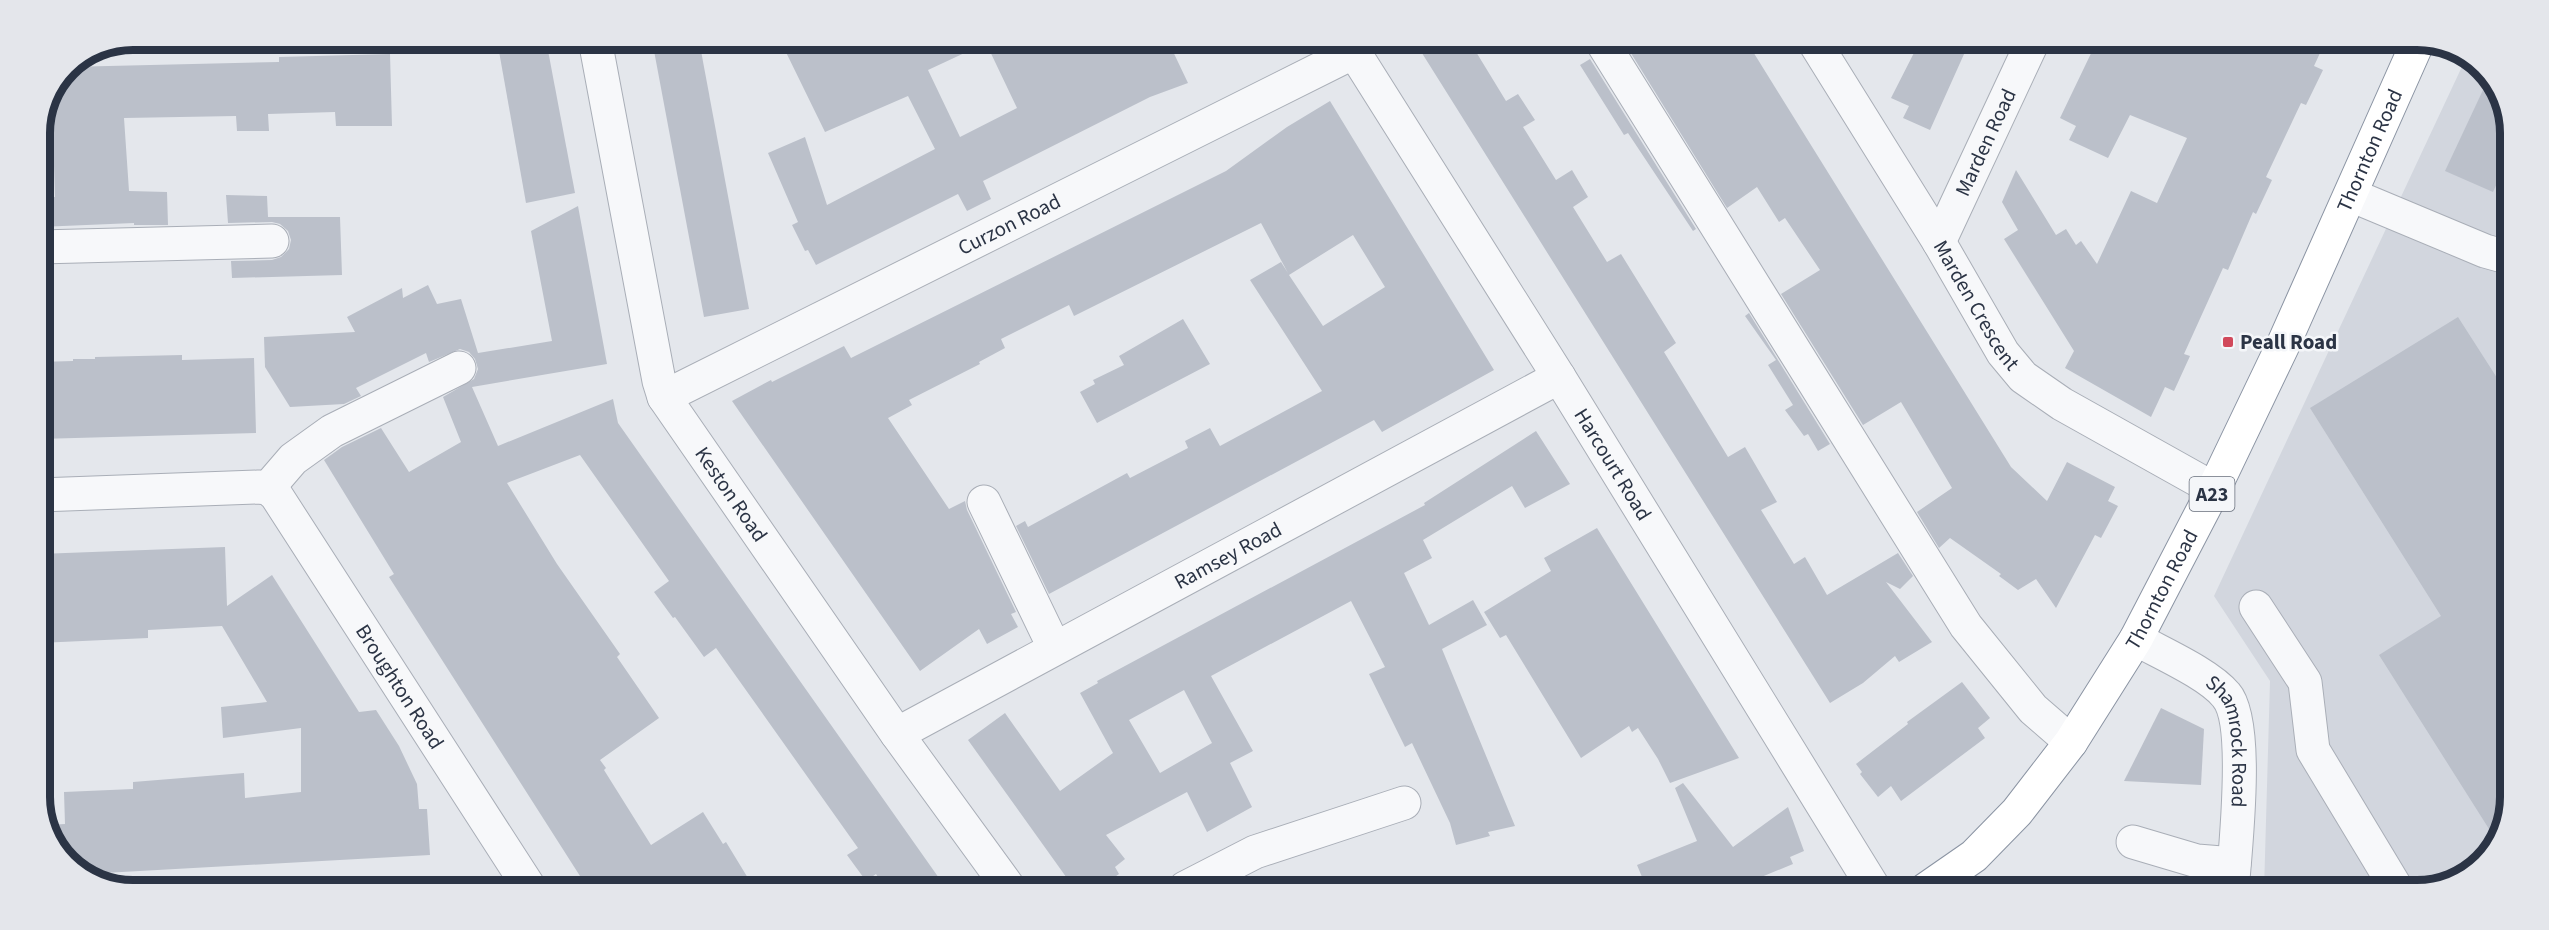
<svg xmlns="http://www.w3.org/2000/svg" width="2549" height="930" viewBox="0 0 2549 930" font-family="'Source Sans 3',sans-serif">
<style>
.built{fill:#d2d6de}
.building{fill:#bbc0ca;fill-rule:evenodd}
.lines{fill:none;stroke-linecap:round;stroke-linejoin:round}
.minor-casing{stroke:#a9aeb7;stroke-width:35}
.highway-casing{stroke:#8b94a3;stroke-width:35}
.minor{stroke:#f7f8fa;stroke-width:33}
.highway{stroke:#fff;stroke-width:33}
.poi-dot{fill:#d1495b;stroke:#f4f6f9;stroke-width:2}
.labels{text-anchor:middle;stroke-width:5;stroke-linejoin:round;paint-order:stroke}
.shield{fill:#f4f6f9;stroke:#676e7b;stroke-width:1.5}
.shield-label{font-size:20px;font-weight:bold;fill:#2b3445}
.street-label{font-size:21px;fill:#2b3445;stroke:#f4f6f9}
.poi-label{font-size:21px;font-weight:bold;fill:#2b3445;stroke:#f4f6f9;text-anchor:start}
.rim{fill:none;stroke:#2b3445;stroke-width:8}
</style>
<rect width="100%" height="100%" fill="#e4e7ec"/>
<polygon class="built" points="2466,58 2490,75 2510,126 2505,827 2473,872 2417,891 2264,891 2270,681 2214,596"/>
<g class="building">
<polygon points="497,40 546,40 575,193 526,203"/>
<polygon points="652,40 699,40 749,309 704,317"/>
<path d="M780 40 1168 41 1188 83 1150 97 983 181 991 199 967 211 958 194 816 265 808 250 805 251 792 225 798 222 768 153 805 137 827 205 935 149 908 96 825 132ZM986 43 1017 108 960 137 928 70Z"/>
<polygon points="1415,42 1470,42 1506,101 1518,94 1535,120 1523,127 1556,180 1572,170 1588,197 1573,207 1607,262 1621,254 1676,343 1664,352 1728,457 1745,447 1777,502 1761,510 1794,564 1805,557 1827,595 1898,553 1913,576 1900,589 1886,582 1932,642 1899,662 1895,656 1863,683 1830,703"/>
<polygon points="1624,42 1747,42 2011,467 2047,501 2067,462 2115,487 2108,501 2118,506 2101,538 2095,535 2056,608 2036,579 2018,590 1999,576 2001,574 1950,538 1939,548 1917,512 1952,488 1901,402 1863,425 1781,294 1820,270 1785,218 1779,222 1757,187 1727,208"/>
<polygon points="1919,43 1969,43 1930,130 1903,118 1909,106 1891,98"/>
<polygon points="2096,43 2299,44 2320,53 2314,66 2323,70 2306,105 2301,103 2266,177 2272,180 2256,214 2253,212 2228,270 2223,268 2184,354 2190,356 2174,391 2165,387 2151,417 2065,368 2074,351 2004,239 2018,230 2002,202 2016,170 2056,235 2066,229 2076,245 2081,241 2097,264 2131,191 2157,203 2187,138 2130,115 2108,158 2069,140 2076,126 2060,118"/>
<polygon points="390,54 392,126 336,126 335,112 268,114 269,131 237,131 236,116 124,118 129,191 167,192 168,225 134,225 134,223 39,227 39,198 55,197 53,136 39,137 39,127 66,67 279,62 279,57"/>
<polygon points="1590,59 1696,229 1693,231 1628,133 1624,135 1580,65"/>
<polygon points="2490,75 2510,126 2510,155 2493,192 2445,171"/>
<path d="M1330 101 1494 370 1382 432 1374 420 1049 594 1016 526 1025 521 1028 527 1127 473 1130 478 1188 448 1185 441 1210 428 1220 446 1322 391 1250 280 1281 262 1288 273 1261 223 1074 316 1069 305 1001 339 1005 348 979 362 980 364 909 400 912 405 888 418 949 509 965 501 967 510 1016 612 1011 614 1018 627 987 644 979 629 920 671 732 401 771 380 772 382 844 346 851 358 1226 171 1287 127ZM1353 235 1385 287 1323 326 1289 275Z"/>
<polygon points="226,195 267,196 268,217 340,217 342,275 232,278 231,261 272,260 281,257 289,249 291,240 288,231 280,224 272,222 228,223"/>
<polygon points="578,206 607,364 472,387 498,446 613,399 618,423 946,888 885,888 876,874 866,881 847,855 858,848 716,648 704,657 675,617 673,618 654,592 669,581 580,455 507,483 557,564 620,654 617,657 659,718 600,760 606,768 604,770 651,845 703,812 723,844 726,842 754,888 587,887 389,577 394,574 324,460 342,447 381,428 409,472 461,442 443,397 474,379 478,369 475,359 469,352 460,349 429,362 426,353 356,388 361,396 344,404 290,407 265,367 264,337 355,332 347,317 402,288 403,298 428,285 437,304 461,299 478,353 552,341 531,231"/>
<polygon points="1749,313 1830,444 1818,451 1808,434 1804,436 1785,410 1793,405 1768,365 1776,360 1745,316"/>
<polygon points="2458,317 2508,395 2505,827 2496,840 2379,655 2441,616 2310,408"/>
<polygon points="1183,319 1210,364 1097,423 1080,392 1095,384 1093,380 1124,365 1119,356"/>
<polygon points="182,355 182,360 254,358 256,433 39,439 39,362 73,361 73,359 95,359 95,357"/>
<path d="M1536 431 1570 484 1525 508 1512 486 1423 540 1432 558 1404 573 1429 625 1473 600 1487 625 1442 649 1515 826 1488 832 1490 836 1456 845 1450 823 1412 743 1405 747 1369 674 1385 667 1351 601 1211 676 1253 751 1230 763 1252 807 1207 832 1187 792 1106 835 1125 859 1115 867 1119 874 1099 888H1074L968 740 1005 713 1060 791 1113 753 1080 693 1098 683 1097 681 1425 505 1424 503ZM1184 690 1212 743 1160 773 1129 720Z"/>
<polygon points="1597,528 1739,758 1670,783 1658,759 1638,728 1632,732 1629,726 1581,758 1506,635 1500,638 1484,612 1551,571 1544,558"/>
<polygon points="225,547 227,606 272,575 359,712 376,710 399,746 417,784 419,809 427,809 430,855 86,874 59,855 47,825 65,824 64,792 133,789 133,782 244,773 245,798 301,792 301,728 223,738 221,707 267,702 222,626 148,630 148,638 39,643 39,554"/>
<polygon points="1962,682 1990,718 1978,728 1985,738 1901,801 1891,786 1878,797 1860,774 1862,772 1856,764 1908,724 1907,722"/>
<polygon points="2161,708 2204,729 2201,785 2124,781"/>
<polygon points="1683,783 1733,847 1788,807 1804,851 1790,857 1793,864 1730,890 1647,889 1637,865 1697,841 1675,788"/>
</g>
<g class="lines">
<g class="minor-casing">
<g id="minor">
<path id="s1" d="M595 40 659 381 664 397 897 734 1009 888"/>
<path id="s2" d="M1349 42 1354 52 1559 377 1875 890"/>
<polyline points="1602,42 1966,626 2033,709 2071,742"/>
<path id="s3" d="M1815 43 1939 242 2003 353 2023 377 2062 404 2214 489"/>
<polyline points="2351,195 2485,251 2503,256 2509,253"/>
<path id="s4" d="M1939 242 2032 43"/>
<polyline points="39,247 272,241"/>
<path id="s5" d="M664 397 1354 52"/>
<polyline points="268,488 293,459 332,431 459,368"/>
<path id="s6" d="M39 495 258 487 268 488 276 495 529 887"/>
<polyline points="984,502 1054,647"/>
<polyline points="2256,607 2305,682 2313,750 2398,891"/>
<path id="s7" d="M2136 639C2161 653 2209 674 2226 695 2250 722 2235 852 2232 891"/>
<path id="s8" d="M897 734 1559 377"/>
<polyline points="2133,842 2197,861 2234,864"/>
<polyline points="1185,888 1255,852 1404,803"/>
</g>
</g>
<g class="highway-casing">
<g id="highway">
<path id="s9" d="M1925 890 1974 856 2017 812 2071 742 2136 639 2214 489 2283 345 2417 44"/>
</g>
</g>
<use href="#minor" class="minor"/>
<use href="#highway" class="highway"/>
</g>
<rect class="poi-dot" x="2222" y="336" width="12" height="12" rx="3"/>
<g class="labels">
<rect class="shield" x="2189.5" y="477" width="45" height="34" rx="4.5"/>
<g class="shield-label">
<text x="2212" y="501">A23</text>
</g>
<g class="street-label">
<text dy="7" stroke="none"><textPath href="#s4" startOffset="110">Marden Road</textPath></text>
<text dy="7" stroke="none"><textPath href="#s9" startOffset="873">Thornton Road</textPath></text>
<text dy="7" stroke="none"><textPath href="#s5" startOffset="386">Curzon Road</textPath></text>
<text dy="7" stroke="none"><textPath href="#s3" startOffset="308">Marden Crescent</textPath></text>
<text dy="7" stroke="none"><textPath href="#s2" startOffset="498">Harcourt Road</textPath></text>
<text dy="7" stroke="none"><textPath href="#s1" startOffset="482">Keston Road</textPath></text>
<text dy="7" stroke="none"><textPath href="#s8" startOffset="376">Ramsey Road</textPath></text>
<text dy="7" stroke="none"><textPath href="#s9" startOffset="387">Thornton Road</textPath></text>
<text dy="7" stroke="none"><textPath href="#s6" startOffset="468">Broughton Road</textPath></text>
<text dy="7" stroke="none"><textPath href="#s7" startOffset="152">Shamrock Road</textPath></text>
</g>
<g class="poi-label">
<text x="2240" y="349">Peall Road</text>
</g>
</g>
<path d="M0 0H2549V930H0ZM133 50H2417A83 83 0 0 1 2500 133V797A83 83 0 0 1 2417 880H133A83 83 0 0 1 50 797V133A83 83 0 0 1 133 50Z" fill="#e4e6eb" fill-rule="evenodd"/>
<path class="rim" d="M133 50H2417A83 83 0 0 1 2500 133V797A83 83 0 0 1 2417 880H133A83 83 0 0 1 50 797V133A83 83 0 0 1 133 50Z"/>
</svg>
